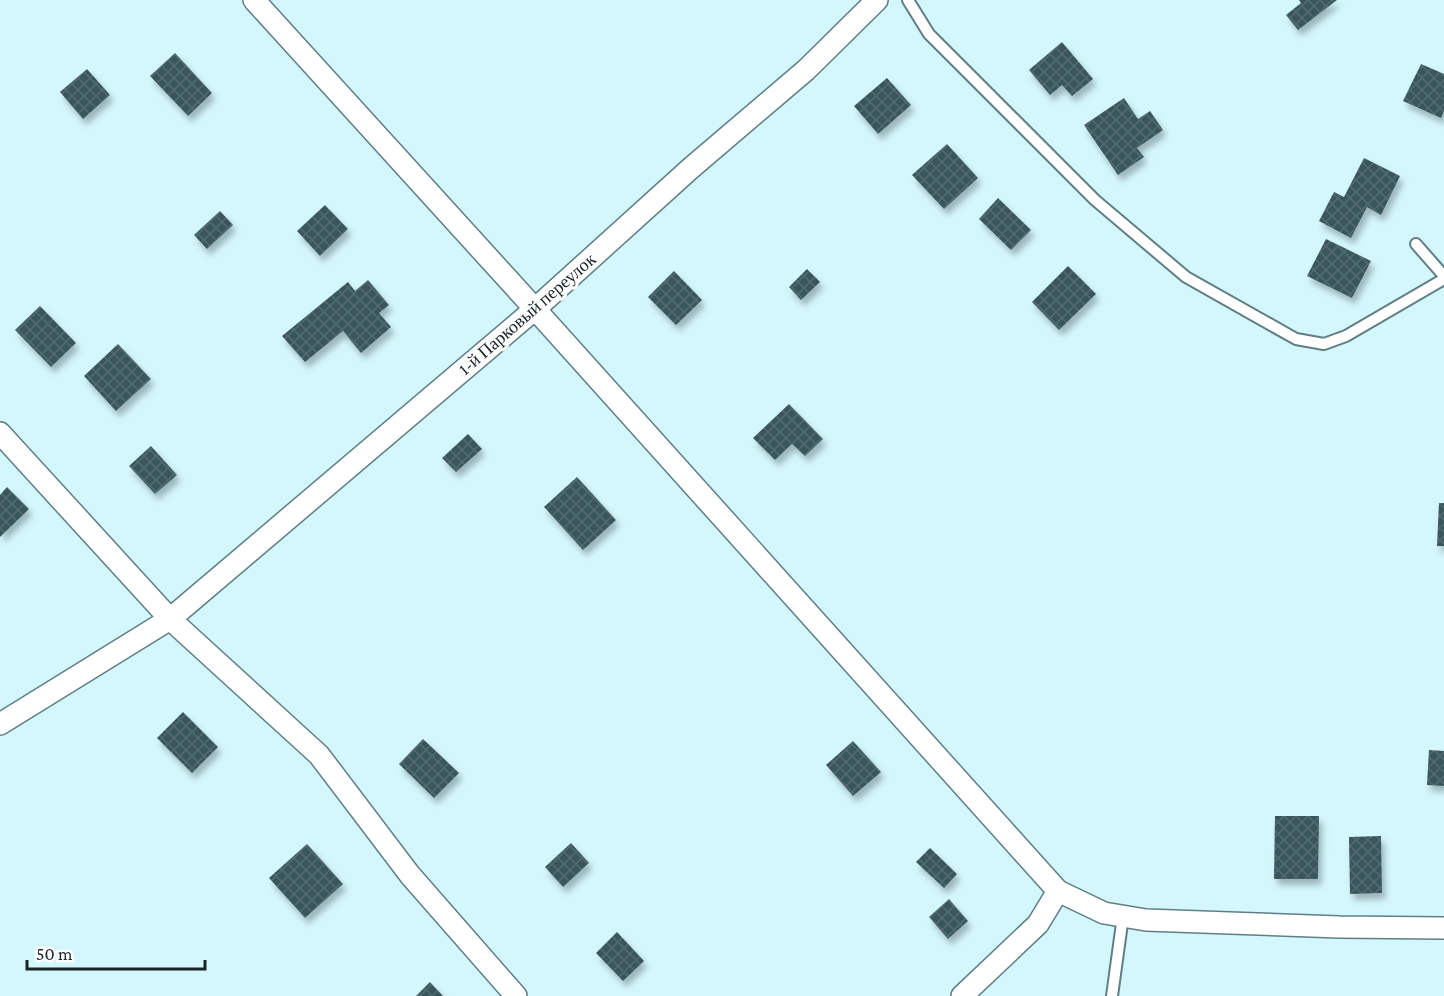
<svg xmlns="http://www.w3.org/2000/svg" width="1444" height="996" viewBox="0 0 1444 996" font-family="'Crimson Pro',serif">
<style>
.building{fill:url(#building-cross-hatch);filter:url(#shadow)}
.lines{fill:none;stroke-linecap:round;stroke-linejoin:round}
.service-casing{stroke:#5f7f85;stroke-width:14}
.minor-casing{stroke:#5f7f85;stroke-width:24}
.service{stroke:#fff;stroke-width:10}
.minor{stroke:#fff;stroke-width:21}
.labels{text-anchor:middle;stroke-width:6;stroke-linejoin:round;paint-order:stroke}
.street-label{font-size:18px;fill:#172426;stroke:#fdfdfd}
</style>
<defs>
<pattern id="building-cross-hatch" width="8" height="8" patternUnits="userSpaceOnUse" patternTransform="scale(1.5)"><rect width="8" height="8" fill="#38575c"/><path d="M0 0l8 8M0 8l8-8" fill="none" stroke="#526b70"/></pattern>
<filter id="shadow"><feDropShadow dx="3.5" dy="6" stdDeviation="3" flood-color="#0004"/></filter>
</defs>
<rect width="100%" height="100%" fill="#d4f7fd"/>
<g class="building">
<polygon points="1299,0 1337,0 1298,30 1286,15 1301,3"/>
<polygon points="1062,42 1093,79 1072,96 1062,85 1050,95 1029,70"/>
<polygon points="175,53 212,93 188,116 150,76"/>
<polygon points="1421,64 1444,74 1444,111 1441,118 1403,101"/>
<polygon points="87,69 110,95 83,119 60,92"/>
<polygon points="887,78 911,105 878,134 854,106"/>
<polygon points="1124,98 1138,119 1150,111 1163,130 1137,148 1144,157 1118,175 1084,125"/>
<polygon points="947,144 978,178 944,209 912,175"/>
<polygon points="1364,158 1400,176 1381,215 1367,207 1351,238 1319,221 1334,192 1344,197"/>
<polygon points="998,198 1031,230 1011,250 979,219"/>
<polygon points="325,205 348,229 320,256 297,231"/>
<polygon points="220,211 233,225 207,249 194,235"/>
<polygon points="1326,239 1371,261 1352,298 1307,276"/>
<polygon points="1068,266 1096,294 1059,330 1032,302"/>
<polygon points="807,269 820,282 801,300 789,287"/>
<polygon points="674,271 702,300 676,325 648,297"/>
<polygon points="368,280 389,305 379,313 391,327 361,353 343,331 305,362 282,336 348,282 355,291"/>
<polygon points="40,306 76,343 51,367 15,330"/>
<polygon points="118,344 151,379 116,411 84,376"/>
<polygon points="789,404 823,439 805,456 792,444 775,460 753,438"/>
<polygon points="468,434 482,449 456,472 442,458"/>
<polygon points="151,446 177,475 155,494 129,466"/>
<polygon points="577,477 616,520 583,550 544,507"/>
<polygon points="7,487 29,509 0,537 0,495"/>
<polygon points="1439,503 1444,503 1444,546 1437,546"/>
<polygon points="183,712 218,747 192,773 157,738"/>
<polygon points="423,739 459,773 434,798 399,764"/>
<polygon points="853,741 881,772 853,796 826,765"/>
<polygon points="1429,750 1444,751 1444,786 1427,785"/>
<polygon points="1275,816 1319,816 1318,879 1274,879"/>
<polygon points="1381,836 1382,893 1350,894 1349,837"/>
<polygon points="571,843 589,863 563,887 545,867"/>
<polygon points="307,844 343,884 305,918 269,878"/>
<polygon points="930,848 957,874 944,888 916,862"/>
<polygon points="949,899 968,921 948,939 929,917"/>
<polygon points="617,932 644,961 623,981 596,953"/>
<polygon points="430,982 443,996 416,996"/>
</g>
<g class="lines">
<g class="service-casing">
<g id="service">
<polyline points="908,0 929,34 1095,200 1186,277 1296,339 1324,344 1346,336 1444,279"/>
<polyline points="1416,244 1444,276"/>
<polyline points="1112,996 1123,916"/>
</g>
</g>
<g class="minor-casing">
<g id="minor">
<polyline points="254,0 535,309 1058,891 1104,913 1146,920 1339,927 1444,928"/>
<polyline points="0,433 170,619 319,755 410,875 516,996"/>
<polyline points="0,724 170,619 535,309 691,168 806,70 877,0"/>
<polyline points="962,996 1038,924 1058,891"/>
</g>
</g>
<use href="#service" class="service"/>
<use href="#minor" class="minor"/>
</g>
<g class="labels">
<g class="street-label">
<text transform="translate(527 314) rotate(-41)" y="6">1-й Парковый переулок</text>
</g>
</g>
<path d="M27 960v9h178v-9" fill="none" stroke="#172426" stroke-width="3"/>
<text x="36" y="960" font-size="18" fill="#172426" stroke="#fdfdfd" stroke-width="4.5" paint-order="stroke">50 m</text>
</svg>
